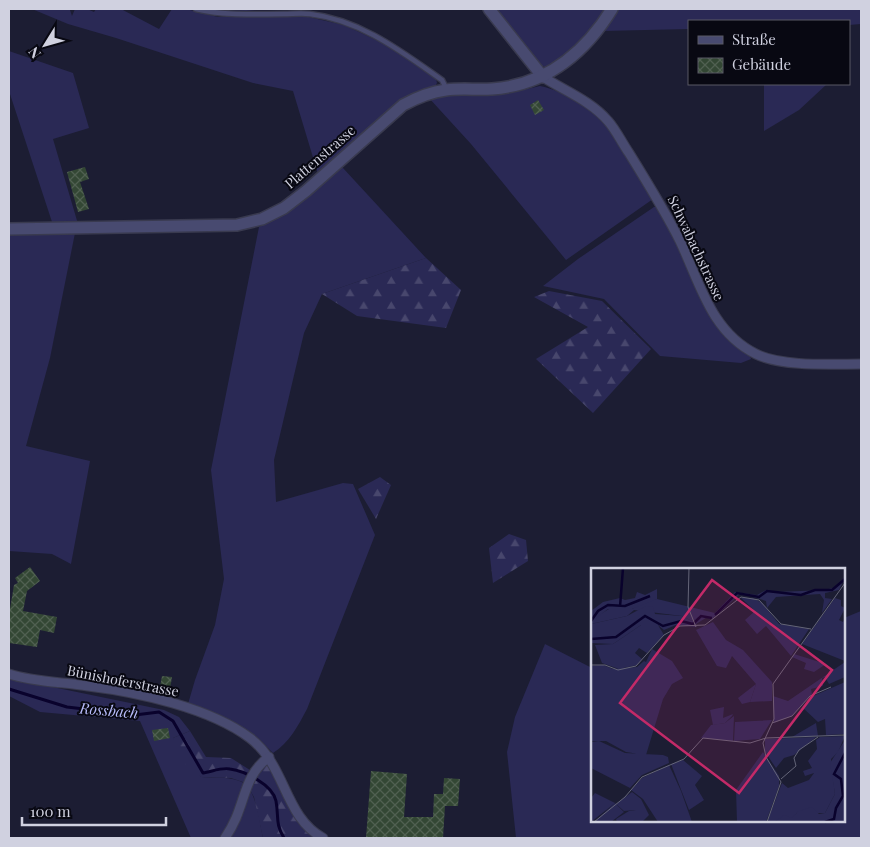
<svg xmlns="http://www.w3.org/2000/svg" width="870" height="847" viewBox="0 0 870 847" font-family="'Playfair Display',serif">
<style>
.grass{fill:#2a2955}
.forest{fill:url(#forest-firs)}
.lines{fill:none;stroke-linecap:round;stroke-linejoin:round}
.stream{stroke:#09022c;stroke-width:3}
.building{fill:url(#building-cross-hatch)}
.service-casing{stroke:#393a4f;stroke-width:7}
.minor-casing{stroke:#393a4f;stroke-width:11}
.tertiary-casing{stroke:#393a4f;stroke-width:14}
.service{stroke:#484a70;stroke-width:4.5}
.minor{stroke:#484a70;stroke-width:9}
.tertiary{stroke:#484a70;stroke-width:11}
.labels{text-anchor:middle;stroke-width:4;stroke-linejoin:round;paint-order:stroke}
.street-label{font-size:14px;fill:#d0d1e0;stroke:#080812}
.water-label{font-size:15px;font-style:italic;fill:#b7bbfa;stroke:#080812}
.inset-river{fill:none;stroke:#09022c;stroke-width:2.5}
.inset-road{fill:none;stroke:#646578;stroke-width:1}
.view{fill:#c32a68;fill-opacity:0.15;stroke:#c32a68;stroke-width:2.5}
.inset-edge{fill:none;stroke:#d0d1e0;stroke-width:2.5}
</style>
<defs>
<pattern id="forest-firs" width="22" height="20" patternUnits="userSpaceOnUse" patternTransform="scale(1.25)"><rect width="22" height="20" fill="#2a2955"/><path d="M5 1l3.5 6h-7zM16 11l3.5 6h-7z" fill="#48476d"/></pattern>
<pattern id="building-cross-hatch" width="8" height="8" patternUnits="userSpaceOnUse" patternTransform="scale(1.25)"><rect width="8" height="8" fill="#334734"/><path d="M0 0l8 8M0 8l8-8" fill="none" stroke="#506051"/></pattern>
</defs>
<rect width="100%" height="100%" fill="#1c1d33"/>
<g class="grass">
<polygon points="32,9 66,9 70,10 72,16 75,9 87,9 94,12 96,9 121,9 159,29 172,9 186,9 218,17 304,16 344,25 385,44 436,79 437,83 435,86 416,94 318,174 293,91 253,83 116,38 68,24"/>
<polygon points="209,9 268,9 246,11"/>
<path d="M494 9H608C592 33 571 51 548 68L542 66Z"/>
<polygon points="617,9 861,9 861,24 849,25 849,21 689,21 689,29 602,31"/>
<polygon points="9,51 73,73 89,128 53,139 78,224 53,225 9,91"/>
<polygon points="764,84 827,84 799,110 764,131"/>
<path d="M540 86C565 91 589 107 607 126L653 199 566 260 471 144 429 98 449 95 506 94Z"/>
<path d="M340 167 343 168 426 258 322 294 304 333 274 460 276 502 343 483 353 484 375 535 307 709C298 726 289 743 273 753L255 736 231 721 188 704 195 680 215 625 224 579 211 470 259 227 271 220Z"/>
<polygon points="654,207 659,207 708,313 722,332 750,356 751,359 741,363 660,356 604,299 543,286 578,259"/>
<polygon points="75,233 50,358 26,446 90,461 71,564 52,554 9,551 9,234"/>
<polygon points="861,611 861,838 516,838 507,752 515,717 545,644 592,668 592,821 844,821 844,618"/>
<path d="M9 678 164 710 179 717 190 731 173 738 201 777C214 778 231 776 244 783 256 790 260 825 263 838H191L140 721 40 712 9 696Z"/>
</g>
<g class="forest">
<polygon points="426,258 461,290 446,328 357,316 322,294"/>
<polygon points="549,291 602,301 651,349 593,413 536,359 588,327 534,297"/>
<polygon points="380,477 391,485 376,519 358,489"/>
<polygon points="509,534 526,540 528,561 493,583 489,548"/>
<polygon points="190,731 206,757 231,758 253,772 269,757 291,804 319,838 263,838 254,797 246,783 231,778 201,777 177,757 173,738"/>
</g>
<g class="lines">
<path class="stream" d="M9 689 67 707 135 715 159 712 173 721 203 773C211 772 222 767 230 769 245 771 273 785 276 801 279 818 275 823 284 838"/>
</g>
<g class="building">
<polygon points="538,100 544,110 535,115 530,105"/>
<polygon points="85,167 89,179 80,182 89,209 78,212 67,172"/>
<polygon points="30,567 40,581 27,591 23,611 57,617 54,633 40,630 37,647 9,643 9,609 10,609 14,585 18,583 15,578"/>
<polygon points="162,676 172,677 169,694 159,693"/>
<polygon points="168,728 170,738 154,741 152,730"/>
<polygon points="371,771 407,774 404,817 433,817 434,794 443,794 444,778 460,779 458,806 445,806 443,838 366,838"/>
</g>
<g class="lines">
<g class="service-casing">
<path id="service" d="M196 9C225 16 254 14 284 14 292 14 302 13 310 14 361 20 402 52 442 80L446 88"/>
</g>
<g class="minor-casing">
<g id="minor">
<path d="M543 77C565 91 591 101 608 121 616 130 622 143 629 153 647 182 665 211 680 241 700 283 711 332 756 354 782 367 832 364 861 364"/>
<path d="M9 674C33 682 62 682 88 686 138 692 210 708 250 738 286 765 284 817 323 838"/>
<path d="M225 838C229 832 233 825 236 818 246 794 247 773 269 757"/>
</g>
</g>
<g class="tertiary-casing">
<g id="tertiary">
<polyline points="489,9 543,77"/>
<path d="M9 229 237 225 262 219 284 208 306 191 403 105C416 98 430 92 446 90 461 88 477 90 492 89 546 85 584 54 612 9"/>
</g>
</g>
<use href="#service" class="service"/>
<use href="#minor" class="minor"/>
<use href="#tertiary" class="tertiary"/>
</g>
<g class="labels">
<g class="street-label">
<text transform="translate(320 157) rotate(-41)" y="5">Plattenstrasse</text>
<text transform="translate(696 248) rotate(65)" y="5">Schwabachstrasse</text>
<text transform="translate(123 681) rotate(11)" y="5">Bünishoferstrasse</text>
</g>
<g class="water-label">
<text transform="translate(109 711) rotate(5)" y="5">Rossbach</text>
</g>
</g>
<g transform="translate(591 568)">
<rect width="254" height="254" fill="#1c1d33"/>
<path d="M254 9 248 22 234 25V30L241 31 231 45 233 32 229 26 185 29 176 40 175 33 150 25 121 51 110 48 101 53 91 48 43 42 36 48 0 56 1 51 18 41H41L56 32 66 31 124 45 144 24 166 27 175 22 185 24 234 22 245 19ZM150 30H162L171 35 188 56 218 61 200 88 175 58 166 66 154 52 164 43ZM244 30 250 32V38L254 40 248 52 252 54 254 50V93L211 76ZM122 54 135 72 152 82 181 114V133L159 134 165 116 141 88 135 100 126 98 105 62ZM50 57H67L73 67 56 85 48 80 44 85 51 91 46 97 28 101 11 95 4 77 22 76ZM61 81 81 93 92 110 81 116 72 131 55 187 35 184 15 173H0V98L12 97 22 101 46 99 53 93 55 94ZM203 86 235 96 223 104 213 101 215 95 201 89ZM254 94V109L238 116 234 109 231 110 232 118 220 121 221 126 201 148 183 155 182 128 197 133ZM254 114V166L235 167 234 151 227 154 211 139 220 129ZM143 148 142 173 110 170 120 157 134 155ZM181 152 169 171 143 173 144 154ZM225 155 227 168 201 169ZM254 168 247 184 240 191 244 226 234 245H206L200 251 176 254 191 215 197 220 218 212 223 205 214 208 212 203 221 200 217 193 226 181 225 172 229 169ZM225 169 203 187 193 190 185 200 174 184V171ZM8 173 34 185 72 187 77 189 78 195 51 207 39 220 0 200V174ZM172 184 188 208V218L175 254H146L145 222ZM92 192 111 208 104 217 113 232 98 242 80 196ZM78 197 90 223 101 254H67L52 231 40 222 51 210ZM41 224 50 231 58 247 51 254H26L25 251 38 243 45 242 33 243 25 236ZM4 225 24 235 0 254V230Z" fill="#2a2955"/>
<path d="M66 21V31L41 41H17L4 51 0 49V43L12 34 29 30 34 32 44 30 46 24 54 27ZM55 38 62 39 64 46 91 48 101 53 110 48H118L105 56V59L85 57 73 62 67 57H50L22 76 0 75V56L36 48ZM165 116 159 134 151 136 147 130ZM133 139 132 150 142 146 141 148 134 155 122 157 119 142ZM254 172V254H184L193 247 200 250 208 243 221 239 228 246 234 245 244 226 239 195ZM24 235 33 244 20 254H3Z" fill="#2a2955"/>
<path class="inset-river" d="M29 39 32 0M124 47 146 25 168 29 176 23 210 27 224 22H241L254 11M0 53 7 43 17 37 34 38 59 28M0 71 25 69 54 48 72 58 90 53 102 56 110 48 121 50M234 254 243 251 245 240 252 228 250 211 243 206 254 185"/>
<path class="inset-road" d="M98 0 97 39 105 59M0 97H14L27 102 45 98 73 67 89 58 114 57 150 29 168 32 190 56 220 61M181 155 201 148 219 128 240 119M190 211 205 198 203 190 208 182 227 169M3 254 34 229 51 209 93 191 112 170 159 175 175 170 254 167M176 254 190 214 175 189 172 175 183 151 182 116 254 15"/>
<path class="view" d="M121 12 241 102 148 225 29 135Z"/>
<rect width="254" height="254" class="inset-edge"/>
</g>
<rect width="870" height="847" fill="none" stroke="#d0d1e0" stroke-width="20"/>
<rect x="688" y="20" width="162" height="65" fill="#080812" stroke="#585864"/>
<rect x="698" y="36" width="25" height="8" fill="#484a70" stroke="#585864"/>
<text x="732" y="45" font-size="15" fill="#d0d1e0">Straße</text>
<rect x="698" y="58" width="25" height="15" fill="url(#building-cross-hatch)" stroke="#585864"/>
<text x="732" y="70" font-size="15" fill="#d0d1e0">Gebäude</text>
<g transform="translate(45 45) rotate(233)" stroke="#080812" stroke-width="4" paint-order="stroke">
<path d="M0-4L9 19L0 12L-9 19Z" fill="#d0d1e0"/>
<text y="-8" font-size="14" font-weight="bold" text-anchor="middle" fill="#d0d1e0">N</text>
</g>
<path d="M22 817v8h144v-8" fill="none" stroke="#d0d1e0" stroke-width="2.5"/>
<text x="30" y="817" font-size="15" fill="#d0d1e0" stroke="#080812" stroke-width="4" paint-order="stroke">100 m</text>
</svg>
